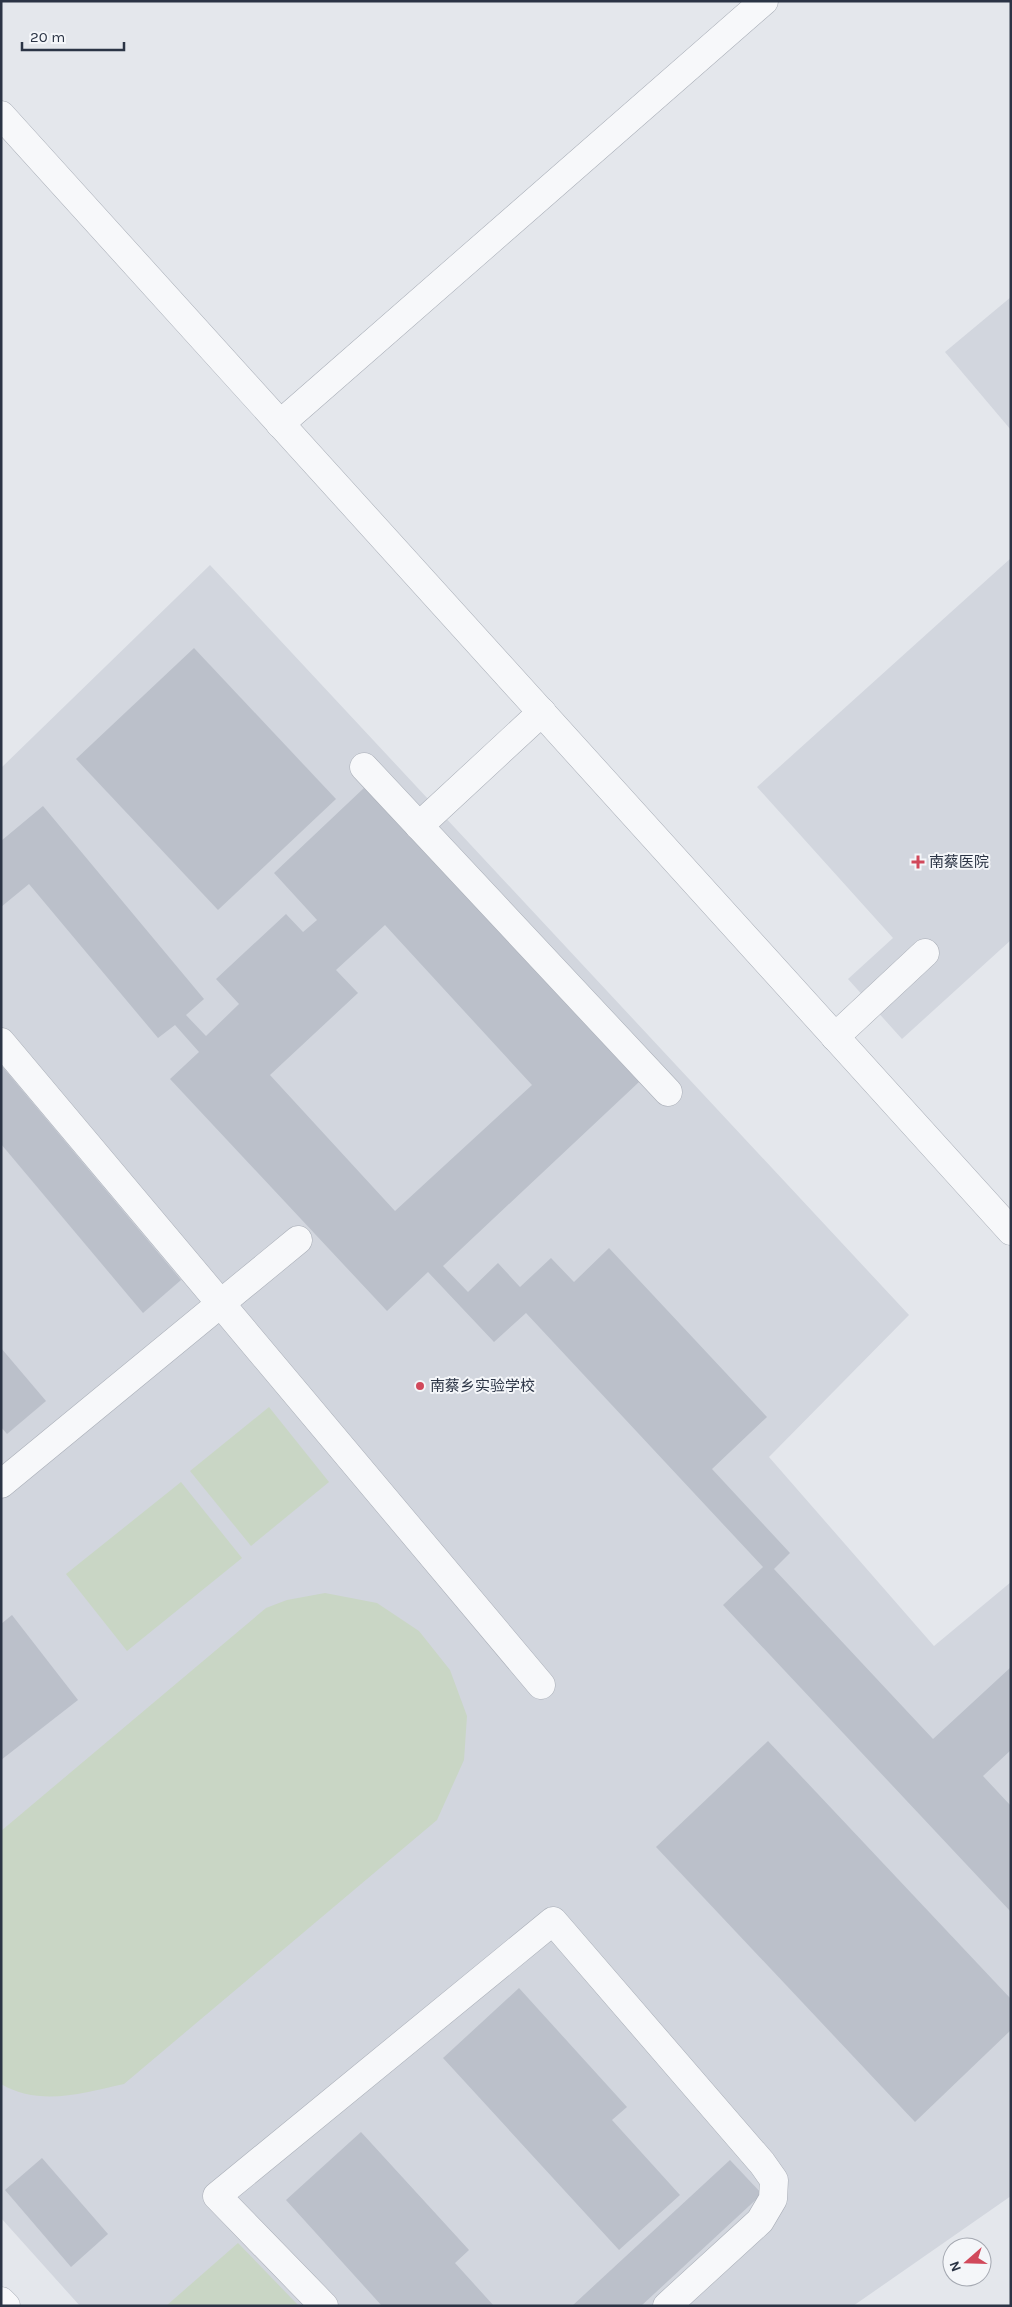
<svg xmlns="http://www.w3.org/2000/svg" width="1012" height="2307" viewBox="0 0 1012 2307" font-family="Karla,'Noto Sans SC',sans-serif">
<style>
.built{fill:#d2d6de}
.green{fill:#c9d6c5}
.building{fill:#bbc0ca;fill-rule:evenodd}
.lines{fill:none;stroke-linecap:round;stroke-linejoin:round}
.minor-casing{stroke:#a9aeb7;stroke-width:29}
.minor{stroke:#f7f8fa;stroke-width:28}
.poi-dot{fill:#d1495b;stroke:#f4f6f9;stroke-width:2}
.labels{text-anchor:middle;stroke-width:4;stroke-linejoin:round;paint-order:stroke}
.poi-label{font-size:15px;fill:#2b3445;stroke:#f4f6f9;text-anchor:start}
</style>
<rect width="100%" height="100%" fill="#e4e7ec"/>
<g class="built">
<polygon points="1011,297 1011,430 945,352"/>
<polygon points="1011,558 1011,940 902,1039 848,979 893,938 757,787"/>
<polygon points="210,565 909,1315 769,1457 934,1646 1011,1582 1011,2196 853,2306 80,2306 1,2218 1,768"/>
</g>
<g class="green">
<polygon points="269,1407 329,1482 251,1546 190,1471"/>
<polygon points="181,1482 242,1558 127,1651 66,1574"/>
<path d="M325 1593 377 1603 419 1631 450 1670 467 1716 464 1760 437 1820 124 2084C83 2093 40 2107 1 2084V1831L266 1608 287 1600Z"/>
<polygon points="238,2243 299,2306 166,2306"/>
</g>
<g class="building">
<polygon points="194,648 336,799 218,910 76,759"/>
<path d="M365 787 639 1082 443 1266 468 1292 498 1263 520 1287 551 1258 574 1282 609 1248 767 1417 712 1469 790 1553 774 1569 933 1739 1011 1667V1750L983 1776 1011 1806V1912L723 1605 763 1567 526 1313 494 1342 428 1272 387 1311 170 1079 199 1052 175 1025 158 1038 29 884 1 907V841L43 806 204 999 186 1015 206 1036 239 1004 216 979 286 914 303 932 317 920 274 873ZM385 925 532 1085 395 1211 270 1075 358 993 336 970Z"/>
<polygon points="1,1065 181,1280 143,1313 1,1144"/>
<polygon points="1,1348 46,1401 7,1434 1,1427"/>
<polygon points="12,1615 78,1700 1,1760 1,1624"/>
<polygon points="768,1741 1011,1999 1011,2030 915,2122 656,1847"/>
<polygon points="519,1988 627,2107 612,2120 680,2195 619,2250 443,2058"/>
<polygon points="361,2132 469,2250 455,2263 494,2306 382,2306 286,2200"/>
<polygon points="42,2158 108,2234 71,2267 5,2190"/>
<polygon points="730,2160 762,2194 641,2306 572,2306"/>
</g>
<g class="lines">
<g class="minor-casing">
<g id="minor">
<polyline points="1,115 1011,1231"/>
<polyline points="280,424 764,1"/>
<polyline points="364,767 668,1092"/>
<polyline points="419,826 542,712"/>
<polyline points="835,1037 925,953"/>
<polyline points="1,1042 541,1685"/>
<polyline points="1,1484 298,1240"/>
<polyline points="1,2301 6,2306"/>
<polyline points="324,2306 217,2196 553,1921 762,2163 774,2180 773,2199 760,2221 667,2306"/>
</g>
</g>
<use href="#minor" class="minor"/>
</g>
<g class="poi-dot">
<path d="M915.5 854.5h5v5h5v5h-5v5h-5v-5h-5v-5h5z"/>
<circle cx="420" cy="1386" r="5"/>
</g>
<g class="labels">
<g class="poi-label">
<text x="929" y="867">南蔡医院</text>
<text x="430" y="1391">南蔡乡实验学校</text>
</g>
</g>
<rect width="1012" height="2307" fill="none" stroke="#2b3445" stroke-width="5"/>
<g transform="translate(967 2262) rotate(250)"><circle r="24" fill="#f4f6f9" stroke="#a4a8b1"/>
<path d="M0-4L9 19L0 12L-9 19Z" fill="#d1495b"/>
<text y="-8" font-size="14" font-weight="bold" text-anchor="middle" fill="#2b3445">N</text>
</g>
<path d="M22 42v8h102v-8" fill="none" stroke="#2b3445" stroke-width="2.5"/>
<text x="30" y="42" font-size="15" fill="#2b3445" stroke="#f4f6f9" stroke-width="4" paint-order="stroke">20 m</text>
</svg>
